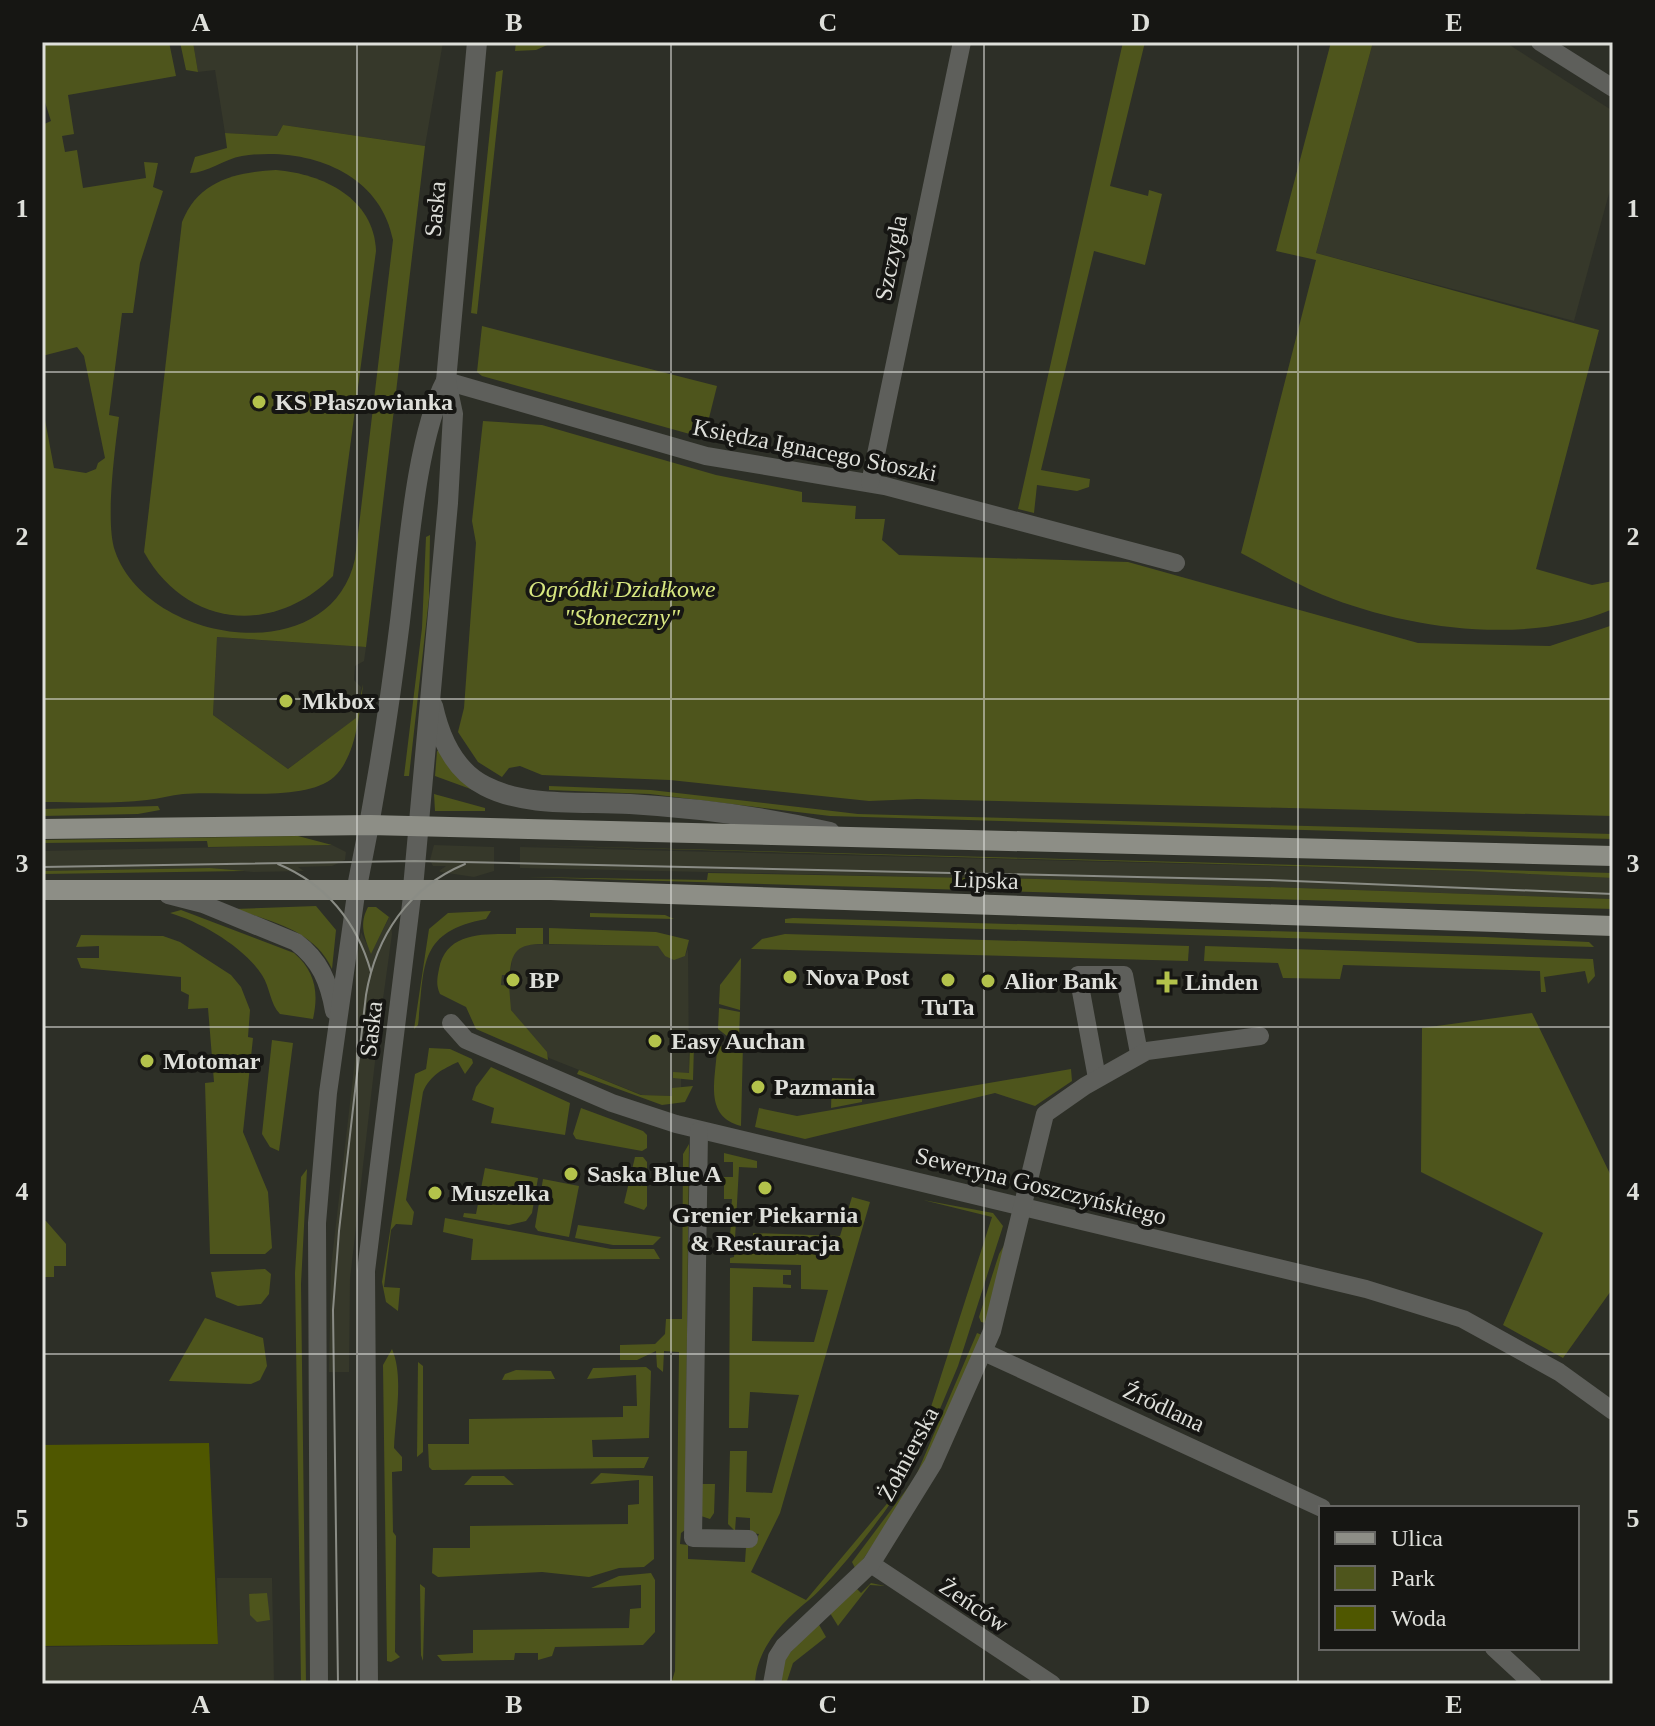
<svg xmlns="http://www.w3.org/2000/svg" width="1655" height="1726" viewBox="0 0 1655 1726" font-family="'Times New Roman',serif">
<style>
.built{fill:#36382a}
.green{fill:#4e551c}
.water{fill:#4f5700}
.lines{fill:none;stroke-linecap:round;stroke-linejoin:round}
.minor{stroke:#5e5f5b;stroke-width:18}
.tertiary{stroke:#5e5f5b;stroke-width:20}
.primary{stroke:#8d8e86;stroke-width:20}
.tram{stroke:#8a8c85;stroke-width:2}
.grid{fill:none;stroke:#dedfda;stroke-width:2;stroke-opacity:0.55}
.poi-dot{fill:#b3c24b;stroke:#161613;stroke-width:3}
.labels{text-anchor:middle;stroke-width:8;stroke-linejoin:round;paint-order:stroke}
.street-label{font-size:24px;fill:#dedfda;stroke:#161613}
.poi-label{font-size:24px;font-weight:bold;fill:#dedfda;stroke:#161613;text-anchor:start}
.park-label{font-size:24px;font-style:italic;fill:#d8e780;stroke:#161613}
.neatline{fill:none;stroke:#dedfda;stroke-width:3}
.grid-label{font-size:26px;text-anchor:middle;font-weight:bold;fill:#dedfda}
</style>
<rect width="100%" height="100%" fill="#2d2f27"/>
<g class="built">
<polygon points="193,42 443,42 425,146 283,125 277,136 225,133 215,70 198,72"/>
<polygon points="1373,42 1505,42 1613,111 1613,179 1574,321 1316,253"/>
<polygon points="217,637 366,647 364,661 355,666 354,680 361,687 357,718 288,769 213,715"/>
<polygon points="332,845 346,852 345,860 332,866 298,867 304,871 253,872 210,868 42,871 42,851"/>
<polygon points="434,845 494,847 494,871 474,877 441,872 439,871 446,866 433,866 430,860"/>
<polygon points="520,847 1468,871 1613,878 1613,899 1037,879 520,868"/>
<polygon points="390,916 392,934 379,1028 358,1025 355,975 361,932 371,953"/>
<polygon points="524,944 659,946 665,956 685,956 688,949 689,1073 681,1078 681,1088 673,1088 672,1096 642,1095 549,1058 511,1010 501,985 502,975 510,975 513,953"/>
<polygon points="356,1051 376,1053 350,1279 349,1372 329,1372 331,1267"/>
<polygon points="217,1578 272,1578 274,1684 42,1684 42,1647 218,1644"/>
</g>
<g class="green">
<path d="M42 42H169L176 76 68 95 74 134 62 136 65 152 77 150 83 188 146 178 144 162 158 163 153 187 163 191 140 263 133 313H122L109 415 119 417C115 448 105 523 115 551 147 644 330 672 355 559L393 240C380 171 305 146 242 156 224 159 207 173 190 173L195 157 227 148 225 133 277 136 283 125 425 146 366 647 217 637 213 715 288 769 356 718 363 684C360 712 356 757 334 777 306 803 221 790 183 794 171 795 159 799 147 800 113 804 76 802 42 802V404L54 468 86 473 96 469 98 463 105 458 84 356 77 347 42 356V125L51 121 42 93Z"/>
<polygon points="180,42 193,42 198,72 186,70"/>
<polygon points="516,42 554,42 536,50 515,51"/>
<polygon points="1123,42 1145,42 1110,186 1148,196 1149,190 1162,194 1145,265 1094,251 1041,470 1090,479 1089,487 1077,491 1037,485 1034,513 1018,509"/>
<path d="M1331 42H1373L1316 253 1599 330 1536 569 1592 585 1613 581V609C1527 646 1407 629 1323 595 1295 584 1268 567 1241 553L1316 260 1276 251Z"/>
<polygon points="503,70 477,314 471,313 496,72"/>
<path d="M276 170C323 174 374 198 376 251L333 576C274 636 186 628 144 552L182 222C198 181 235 172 276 170Z"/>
<polygon points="482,326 717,386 704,438 482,376 477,372"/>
<polygon points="483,421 542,425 716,475 802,492 802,502 856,506 855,519 885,519 882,540 899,555 1128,562 1418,643 1550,646 1613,625 1613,816 917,799 869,801 670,780 542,775 520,766 509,768 502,777 478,762 458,732 464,708 476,543 472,521"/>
<polygon points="430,535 429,598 409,776 404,776 422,628 426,537"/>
<polygon points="440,750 476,791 435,776 437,751"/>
<polygon points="549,786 651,790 858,814 1613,834 1613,839 830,816 650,794 549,790"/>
<polygon points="434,794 485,808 485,811 435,811"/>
<polygon points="158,806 160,810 138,814 42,816 42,809"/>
<polygon points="298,836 332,845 208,847 207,841 42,843 42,840"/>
<polygon points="520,845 1613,873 1613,878 1468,871"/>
<polygon points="210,868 245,871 42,874 42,871"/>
<polygon points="708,873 1037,879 1613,899 1613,909 526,877 707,880"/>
<path d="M316 906 336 930 332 969C314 930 272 922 235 909Z"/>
<path d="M376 907 389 917 371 954C364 936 359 924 368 907Z"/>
<path d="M181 910 294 953C315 971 319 992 313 1019L280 1014C270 1004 270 987 262 975 244 947 201 922 170 913Z"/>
<path d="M491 911 486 919C417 932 425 966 418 1025L414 1029 429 929 448 913Z"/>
<polygon points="590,913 665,915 674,919 590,917"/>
<polygon points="793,918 1485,937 1589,942 1594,947 785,923 785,919"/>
<path d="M516 928H543V944C518 944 511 951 510 975H502L501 985 509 986 511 1010 547 1052 548 1060 476 1029 466 1007 440 994C436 985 437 979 439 969 446 931 485 934 516 934Z"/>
<polygon points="549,928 656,932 689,940 685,956 674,960 665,956 658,946 549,944"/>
<polygon points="785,934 1189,946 1188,961 751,949 762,939"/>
<polygon points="81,935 163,936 180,942 231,975 241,987 250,1010 248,1037 253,1038 243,1132 268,1192 272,1248 265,1254 210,1254 205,1083 214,1082 208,1008 188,1009 189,995 181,991 181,977 81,968 77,958 99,958 99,946 76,947"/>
<polygon points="1205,946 1593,959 1595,976 1588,984 1585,971 1544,977 1546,992 1541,992 1540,971 1343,965 1340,979 1283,978 1278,963 1204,961"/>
<polygon points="741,958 740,1010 719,1004 720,985"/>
<polygon points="719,1008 740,1012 739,1036 727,1036 718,1029"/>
<polygon points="1532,1013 1613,1180 1613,1288 1563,1358 1503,1325 1543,1233 1421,1172 1422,1028"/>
<polygon points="272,1040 293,1043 279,1151 270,1147 262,1134"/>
<path d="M732 1041 743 1044 741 1126C703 1116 716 1079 717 1048Z"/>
<polygon points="690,1045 694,1045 693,1080 673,1078 673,1072 689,1073"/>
<path d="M429 1048 450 1049 472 1059 473 1063 465 1074 458 1062C443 1069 430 1075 423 1092L406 1200 414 1212 412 1225 396 1224 391 1230 384 1287 400 1288 398 1311 386 1302 382 1282 415 1074 426 1069Z"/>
<polygon points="491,1067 570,1103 565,1135 491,1123 494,1108 472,1100 476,1087"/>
<polygon points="1071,1069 1072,1081 1035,1106 995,1093 805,1139 755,1127 759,1108 797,1116"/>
<polygon points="579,1070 641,1095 672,1096 672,1088 693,1086 685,1102 662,1105 577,1074"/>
<polygon points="832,1078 863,1079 862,1102 831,1108"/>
<polygon points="581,1108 643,1131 647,1135 647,1148 642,1151 576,1139 573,1134"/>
<path d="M689 1144 685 1530 681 1533 680 1544 688 1545V1559L745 1562 746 1547H753L759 1534 750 1533V1518L736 1517 735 1531 728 1524 730 1451H747L746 1492 772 1493 799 1395 750 1392 748 1428H729L730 1268 791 1270V1275H783V1284L791 1285V1288L753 1287 752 1341 814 1342 828 1290 801 1289V1265L730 1263V1258L734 1257 735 1241H753V1233L840 1236 852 1197 870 1202 780 1513 751 1572 806 1600 896 1493 920 1441 923 1442C919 1475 836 1578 809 1600 784 1620 756 1648 755 1684H671L675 1671 679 1352 664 1351 663 1372 657 1367 656 1351 637 1360H620V1345L655 1344 665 1334 666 1319H682L683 1154Z"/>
<polygon points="724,1153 757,1161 757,1168 739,1167 735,1239 723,1240 723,1235 730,1235 731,1224 723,1223 724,1211 731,1211 732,1199 724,1199 724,1177 733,1177 733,1162 724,1162"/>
<polygon points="635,1157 643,1157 647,1162 647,1206 644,1210 624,1203"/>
<polygon points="485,1168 538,1178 532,1213 526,1221 509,1225 463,1217 464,1213 476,1214"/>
<polygon points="307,1169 301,1284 306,1684 301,1684 295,1273 301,1177"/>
<polygon points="543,1179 579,1186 569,1237 538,1231 535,1227"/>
<polygon points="923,1200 993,1213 1003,1226 958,1366 929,1435 922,1435 992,1217"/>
<polygon points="445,1218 611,1249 654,1249 660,1259 471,1260 473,1239 443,1232"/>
<polygon points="42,1221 46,1221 66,1244 66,1266 54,1266 54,1277 42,1277"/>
<polygon points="578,1225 661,1237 653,1245 613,1245 575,1238"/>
<polygon points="1009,1237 986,1323 981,1322 979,1317 999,1254"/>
<polygon points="265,1269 271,1274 269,1294 261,1304 238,1306 216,1297 211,1272"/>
<polygon points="205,1318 263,1338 267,1366 260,1380 251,1384 169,1381"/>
<polygon points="977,1333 982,1335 920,1474 856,1570 852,1562 915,1478"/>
<path d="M392 1349C404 1377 395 1418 394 1448L402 1457V1471L392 1472 393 1532 396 1536 395 1652 400 1657 391 1662 387 1661 383 1365Z"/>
<polygon points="418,1362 423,1366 423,1452 417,1457"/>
<polygon points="646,1367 651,1371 649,1438 592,1440 593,1457 649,1457 644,1468 432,1470 429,1467 428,1444 469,1444 469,1419 623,1417 623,1406 637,1406 636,1375 587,1379 593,1368"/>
<polygon points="516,1370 551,1371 555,1379 502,1380 505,1374"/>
<polygon points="601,1473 653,1476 654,1559 644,1567 619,1568 589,1577 542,1572 438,1577 432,1573 433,1548 470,1548 470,1526 628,1524 628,1505 639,1504 639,1480 590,1484"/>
<polygon points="472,1476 504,1476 514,1485 464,1485"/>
<polygon points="701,1484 715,1484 714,1513 710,1519 701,1516"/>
<polygon points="651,1573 655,1580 655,1632 643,1645 555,1647 552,1656 538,1660 538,1653 515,1653 514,1660 442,1661 437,1655 473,1653 473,1630 629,1628 630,1609 641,1608 641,1585 591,1588 619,1576"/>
<polygon points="871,1583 885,1586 870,1585 838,1626 830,1613 857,1589 861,1593"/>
<polygon points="420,1584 425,1588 423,1661 421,1655"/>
<polygon points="267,1593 270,1620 257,1622 250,1615 249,1594"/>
<polygon points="818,1623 826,1637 793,1663 786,1684 779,1684 784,1659"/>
</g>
<polygon class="water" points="209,1443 218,1644 42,1646 42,1445"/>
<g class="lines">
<g class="minor">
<polyline points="1540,42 1613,88"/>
<polyline points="446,381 706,456 885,486 1176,563"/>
<polyline points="870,483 962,42"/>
<path d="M168 895 203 904 296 942C320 960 329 982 334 1011"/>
<polyline points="451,1023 466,1040 612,1103 676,1124 1366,1289 1463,1319 1559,1372 1613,1411"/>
<polyline points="1097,1078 1078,975 1124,975 1139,1053"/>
<polyline points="699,1131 693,1538 749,1539"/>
<polyline points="984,1352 1322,1508"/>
<polyline points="871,1564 1052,1684"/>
<polyline points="1494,1648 1533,1684"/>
<polyline points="319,1684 317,1223 328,1093 357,887"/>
<polyline points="369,1684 366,1271 413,888"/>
<polyline points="772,1684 777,1657 784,1646 871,1564 933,1464 992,1331 1045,1114 1085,1086 1147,1051 1260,1036"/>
</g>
<g class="tertiary">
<path d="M433 706C440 738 455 771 485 786 527 808 584 801 630 804 698 808 764 817 830 832"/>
<path d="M357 887C375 799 389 711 400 621 408 555 416 437 446 381L477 42"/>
<polyline points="413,888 448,503 453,414 446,381"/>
</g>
<g class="primary">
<polyline points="42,829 370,825 1613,856"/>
<polyline points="42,890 551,890 1613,926"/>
</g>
<g class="tram">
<path d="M278 864C326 884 357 922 371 972"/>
<polyline points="42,867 415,861 1270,880 1613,894"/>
<path d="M338 1684 333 1310 339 1231 366 995C376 936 408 888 465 864"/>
</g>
</g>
<path class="grid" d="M357 42V1684M671 42V1684M984 42V1684M1298 42V1684M42 372H1613M42 699H1613M42 1027H1613M42 1354H1613"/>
<g class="poi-dot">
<circle cx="259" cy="402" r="8"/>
<circle cx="286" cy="701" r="8"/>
<circle cx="790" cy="977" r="8"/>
<circle cx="513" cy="980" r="8"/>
<circle cx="948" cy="980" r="8"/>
<circle cx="988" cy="981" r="8"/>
<path d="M1163 970h8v8h8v8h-8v8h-8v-8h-8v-8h8z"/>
<circle cx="655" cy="1041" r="8"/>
<circle cx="147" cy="1061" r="8"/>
<circle cx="758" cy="1087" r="8"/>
<circle cx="571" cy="1174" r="8"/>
<circle cx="765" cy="1188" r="8"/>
<circle cx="435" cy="1193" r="8"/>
</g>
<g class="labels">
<g class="street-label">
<text transform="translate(435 209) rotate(-85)" y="8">Saska</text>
<text transform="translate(891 258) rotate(-79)" y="8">Szczygla</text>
<text transform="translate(815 450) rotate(11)" y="8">Księdza Ignacego Stoszki</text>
<text transform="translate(986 880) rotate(2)" y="8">Lipska</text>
<text transform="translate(371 1029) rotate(-83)" y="8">Saska</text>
<text transform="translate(1041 1186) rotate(14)" y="8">Seweryna Goszczyńskiego</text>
<text transform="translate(1164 1407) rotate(25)" y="8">Źródlana</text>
<text transform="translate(908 1454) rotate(-62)" y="8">Żołnierska</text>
<text transform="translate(974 1605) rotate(34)" y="8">Żeńców</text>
</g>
<g class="poi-label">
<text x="275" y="410">KS Płaszowianka</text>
<text x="302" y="709">Mkbox</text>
<text x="806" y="985">Nova Post</text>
<text x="529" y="988">BP</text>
<text x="1004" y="989">Alior Bank</text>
<text x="1185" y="990">Linden</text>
<text x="948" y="1015" text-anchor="middle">TuTa</text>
<text x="671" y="1049">Easy Auchan</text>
<text x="163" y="1069">Motomar</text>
<text x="774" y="1095">Pazmania</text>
<text x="587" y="1182">Saska Blue A</text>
<text x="451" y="1201">Muszelka</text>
<text x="765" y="1223" text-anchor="middle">Grenier Piekarnia<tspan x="765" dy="28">&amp; Restauracja</tspan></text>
</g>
<g class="park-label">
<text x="622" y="597">Ogródki Działkowe<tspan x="622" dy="28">"Słoneczny"</tspan></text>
</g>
</g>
<rect width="1655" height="1726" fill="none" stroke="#161613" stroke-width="88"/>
<rect x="1319" y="1506" width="260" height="144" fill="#161613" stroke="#666663" stroke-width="2"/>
<rect x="1335" y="1532" width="40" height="12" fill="#8d8e86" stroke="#666663" stroke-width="2"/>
<text x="1391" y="1546" font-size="24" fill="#dedfda">Ulica</text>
<rect x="1335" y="1566" width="40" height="24" fill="#4e551c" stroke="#666663" stroke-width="2"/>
<text x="1391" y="1586" font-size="24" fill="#dedfda">Park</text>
<rect x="1335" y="1606" width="40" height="24" fill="#4f5700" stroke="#666663" stroke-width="2"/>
<text x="1391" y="1626" font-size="24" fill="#dedfda">Woda</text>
<rect x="44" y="44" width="1567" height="1638" class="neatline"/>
<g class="grid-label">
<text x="201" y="31">A</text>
<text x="514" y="31">B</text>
<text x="828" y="31">C</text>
<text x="1141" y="31">D</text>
<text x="1454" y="31">E</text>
<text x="22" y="217">1</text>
<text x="1633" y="217">1</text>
<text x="22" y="545">2</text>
<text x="1633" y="545">2</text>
<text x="22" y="872">3</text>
<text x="1633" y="872">3</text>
<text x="22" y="1200">4</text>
<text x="1633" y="1200">4</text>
<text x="22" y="1527">5</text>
<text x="1633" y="1527">5</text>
<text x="201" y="1713">A</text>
<text x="514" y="1713">B</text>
<text x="828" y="1713">C</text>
<text x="1141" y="1713">D</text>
<text x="1454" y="1713">E</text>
</g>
</svg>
